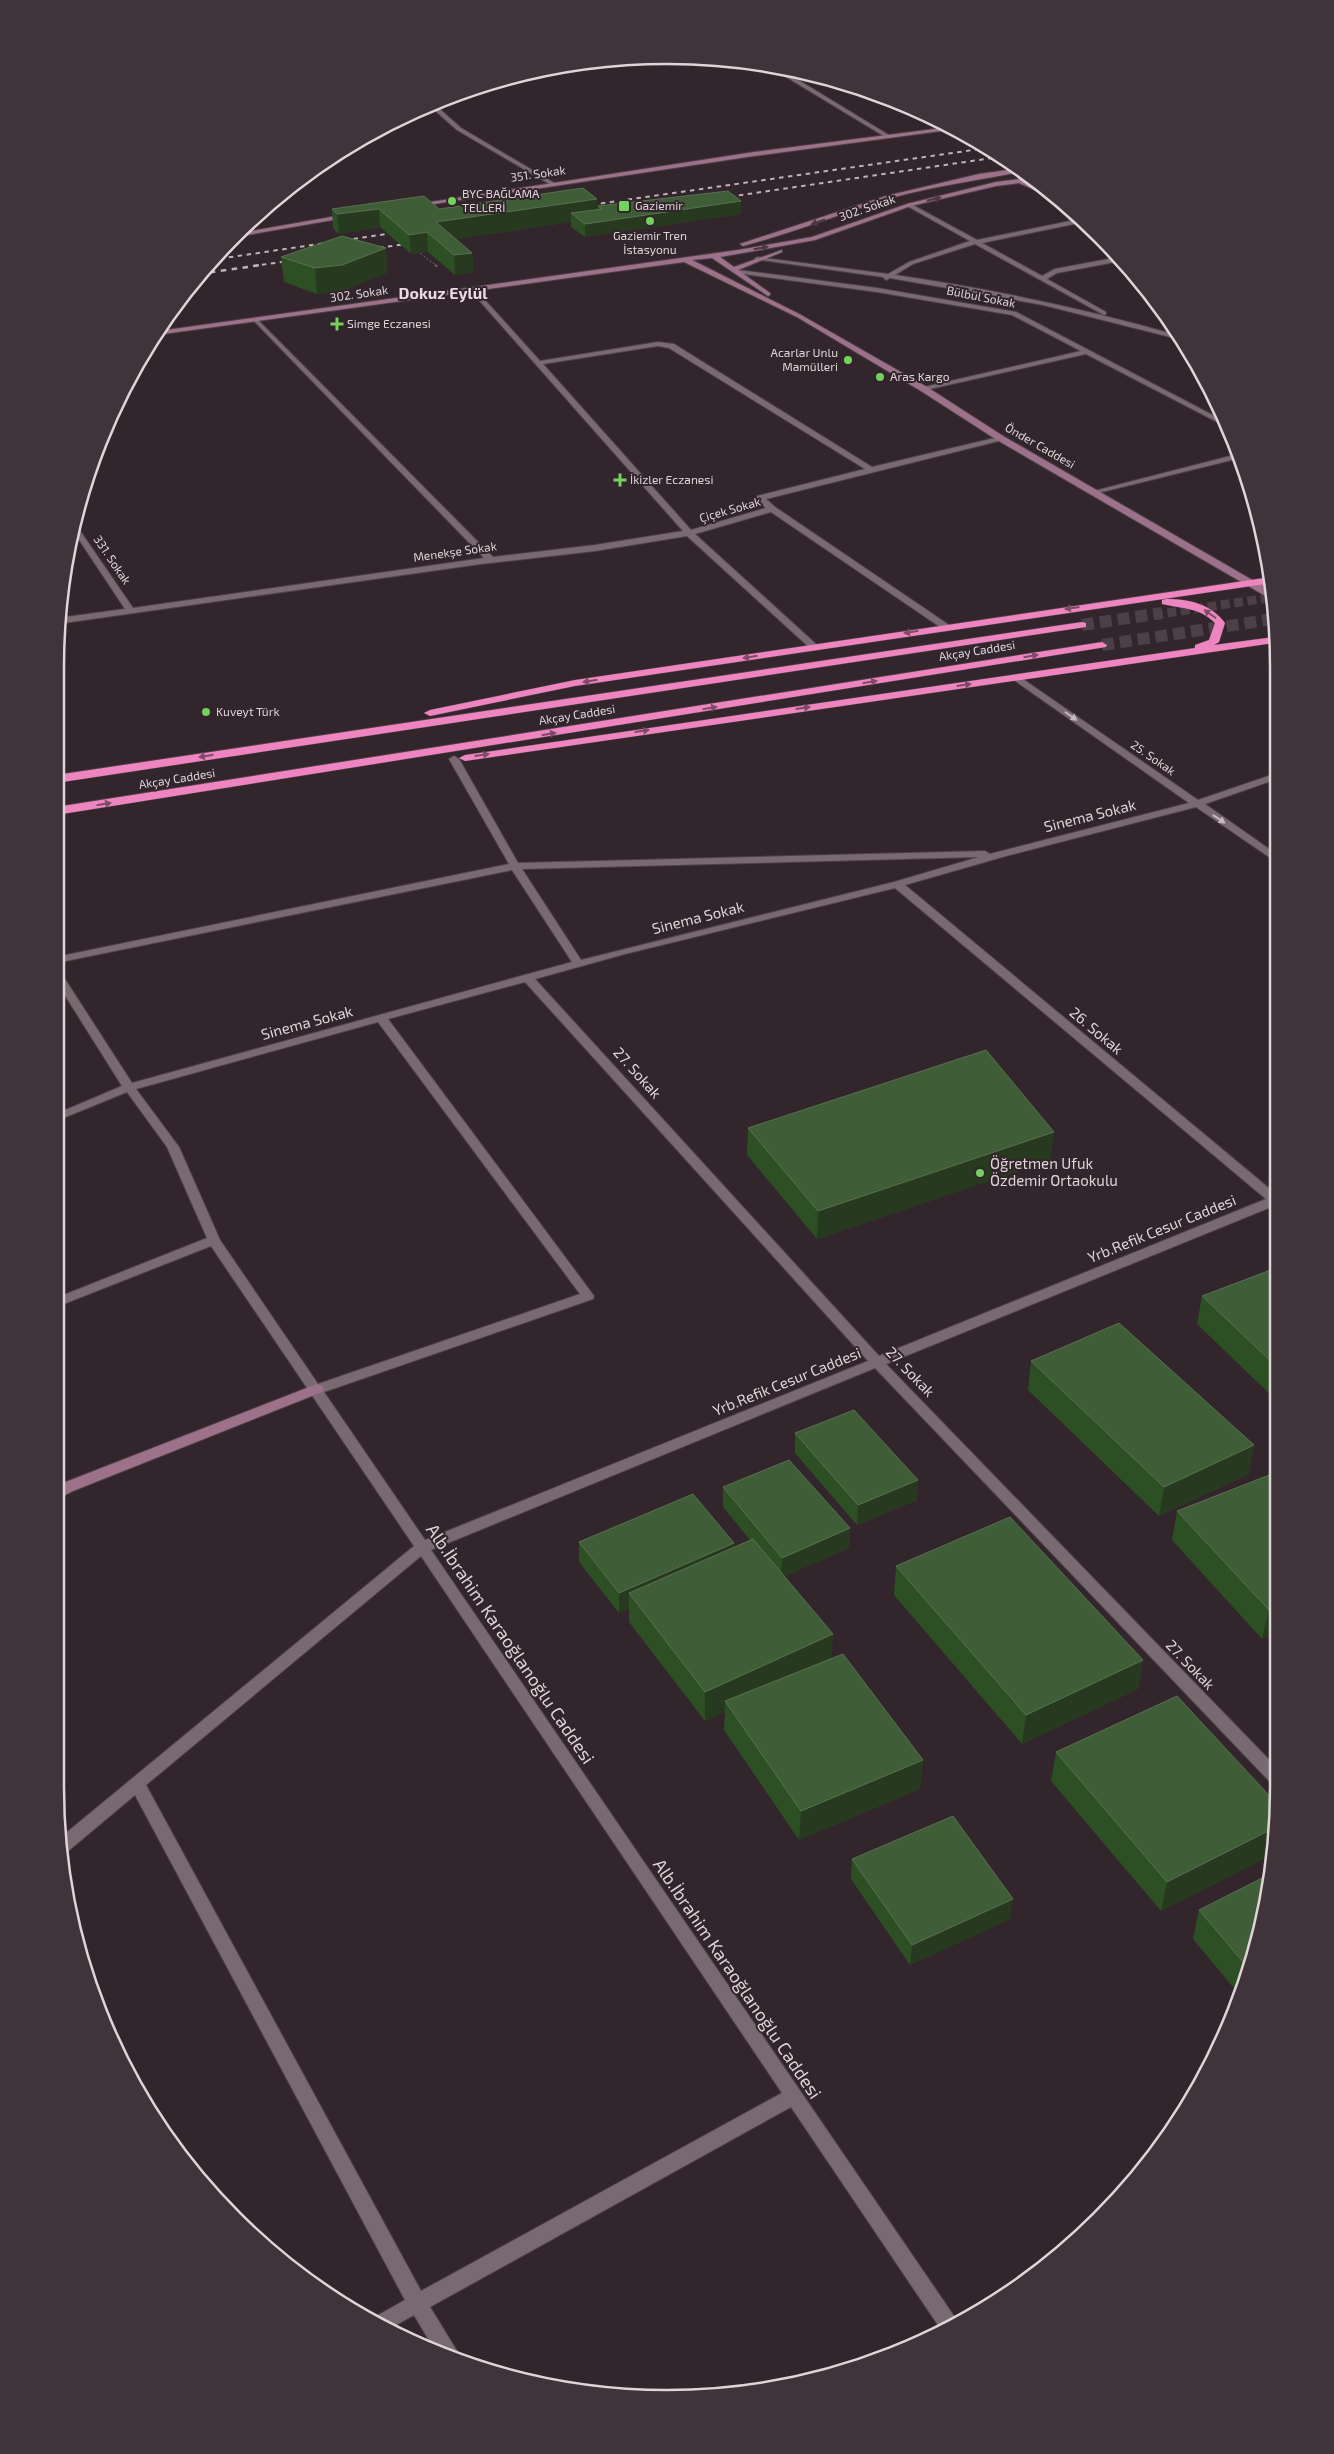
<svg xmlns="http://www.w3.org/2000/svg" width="1334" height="2454" viewBox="0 0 1334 2454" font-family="'Exo 2',sans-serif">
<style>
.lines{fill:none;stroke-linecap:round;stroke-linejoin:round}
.highway-tunnel-far1{stroke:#4d3f46;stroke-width:9;stroke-dasharray:9 4.5;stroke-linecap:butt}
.highway-tunnel{stroke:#4d3f46;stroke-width:12;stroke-dasharray:12 6;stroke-linecap:butt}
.lane-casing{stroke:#4d4247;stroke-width:2}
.street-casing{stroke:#4d4247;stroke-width:2}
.secondary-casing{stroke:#4d4247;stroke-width:2}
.highway-casing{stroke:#4d4247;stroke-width:1}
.path-far1{stroke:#74686e;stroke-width:1;stroke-dasharray:2 2;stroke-linecap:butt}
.path{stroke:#74686e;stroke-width:2;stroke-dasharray:2.5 2.5;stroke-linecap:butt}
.lane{fill:#796971;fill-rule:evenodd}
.street{fill:#796971;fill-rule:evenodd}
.secondary{fill:#9c7189;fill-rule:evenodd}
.highway{fill:#ee84c0;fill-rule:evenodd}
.rail-far1{stroke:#bdb3b8;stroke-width:2;stroke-dasharray:4.5 4.5;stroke-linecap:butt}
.rail{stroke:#bdb3b8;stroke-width:2.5;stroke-dasharray:5.5 5.5;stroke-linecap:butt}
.wall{fill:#2c5024}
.shaded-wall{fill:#27391f}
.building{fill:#3f5e37;stroke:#587150}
.oneway{fill:#4d3843}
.oneway2{fill:#7e4b67}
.oneway3{fill:#c5babf}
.poi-dot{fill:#73d25c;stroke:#33252c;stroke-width:2}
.labels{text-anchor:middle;stroke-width:4;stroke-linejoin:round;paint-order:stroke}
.far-street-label{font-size:12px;fill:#ded5d9;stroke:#33252c}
.far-poi-label{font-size:12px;fill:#ded5d9;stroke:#33252c;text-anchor:start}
.street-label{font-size:15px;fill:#ded5d9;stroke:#33252c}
.poi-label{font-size:15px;fill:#ded5d9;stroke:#33252c;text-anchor:start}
.far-district-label{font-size:16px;font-weight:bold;fill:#ead9e1;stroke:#33252c}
.near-street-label{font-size:18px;fill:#ded5d9;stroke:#33252c}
.rim{fill:none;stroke:#ded5d9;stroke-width:2.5}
</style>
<rect width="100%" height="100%" fill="#33252c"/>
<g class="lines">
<polyline class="highway-tunnel-far1" points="1154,615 1274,597"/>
<g class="highway-tunnel">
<polyline points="1082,625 1162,613"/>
<polyline points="1102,645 1274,619"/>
</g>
<g class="lane-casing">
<polygon id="lane" points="434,104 461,128 556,184 551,185 457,130 430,106"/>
</g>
<g class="street-casing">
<g id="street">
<polygon points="768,66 777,67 892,137 887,138"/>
<polygon points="359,142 362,147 345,150 356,145 355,144"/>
<path d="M909 203 977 240 1080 219 1084 222 982 243 1042 276 1055 269 1119 257 1121 261 1057 273 1047 279 1106 312V314L1104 315 975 244 913 264 895 275C992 289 1086 309 1180 336L1182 340 1043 305 890 278 886 280 883 277 754 259 757 257 888 274 909 262 970 241 907 206Z"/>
<polygon points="738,270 877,288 1016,312 1222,420 1225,426 1086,354 921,391 921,387 924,387 1081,351 1012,315 877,292 736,273 735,272"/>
<path d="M471 289H475L540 361 658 342 674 344 872 467 1003 436V440L766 499 775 507 949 625V629H943L771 512 695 534 817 645V649H811L687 536 595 551 481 564 57 624 58 618 125 609 72 529 74 522 133 608 484 558 254 321 252 320 256 318 493 557 595 545 683 531 471 291ZM658 346 669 348 865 469 757 496V500L766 508 691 530 543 364Z"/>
<polygon points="1238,454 1240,458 1094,494 1090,492"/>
<path d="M1017 675 1198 800 1274 774V780L1205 804 1275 853V861L1196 807 1006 856 905 885 1276 1194V1205L886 1364 1278 1769V1786L1272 1784 875 1368 431 1550 958 2322 942 2331 791 2107 430 2307 457 2351 460 2358 458 2361 437 2354 414 2315 389 2329 372 2320 373 2318 405 2300 135 1795 67 1852 62 1853 60 1838 414 1546 211 1246 56 1307V1298L207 1238 167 1147 127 1092 56 1121V1114L122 1086 56 981V970L61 973 132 1083 572 962 512 870 56 963V957L509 864 449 759 454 756 459 759 518 863 985 851 990 854 1189 803 1014 680V676ZM979 857 894 882 581 960 522 869ZM895 888 1266 1199 879 1356 535 979 625 954ZM525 982 868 1361 425 1540 324 1392 593 1299 594 1296 388 1019ZM378 1022 580 1294 318 1384 220 1240 179 1147 136 1089ZM421 1556 782 2093 421 2291 146 1785Z"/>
</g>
</g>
<g class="secondary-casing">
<g id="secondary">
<polygon points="950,127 956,129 754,156 414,207 411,205 754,152"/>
<path d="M1015 169 1019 172C976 181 931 186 888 199 840 214 792 233 743 246L740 244 886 196 979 174Z"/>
<polygon points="1027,178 1031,181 1027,182 1051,197 1019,183 996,186 911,206 815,240 720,257 734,267 782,250 782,252 738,270 770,293 770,295 768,296 712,258 692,260 801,315 927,387 1003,436 1254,581 1273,583 1274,588 1265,587 1274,594 1274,601 997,440 921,391 797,317 684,262 156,335 159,331 738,250 812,237 907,204 996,182"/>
<polygon points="348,214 350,217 236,237 240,233"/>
<polygon points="317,1384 322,1386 324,1389 322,1392 73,1491 55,1500 55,1488 63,1483"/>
</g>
</g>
<g class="highway-casing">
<g id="highway">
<polygon points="1271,577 1272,583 575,686 430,716 424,713 430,710 575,680"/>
<path d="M1166 599C1189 599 1211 604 1225 623L1219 642 1214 645 1274 637V643L465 761 459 758 465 755 1195 648V645L1209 640 1215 623C1199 607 1183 609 1162 604V600Z"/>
<polygon points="1082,622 1086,623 1086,627 56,783 56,775"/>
<polygon points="1102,642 1107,645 1106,647 56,815 56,807"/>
</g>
</g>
<polyline class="path-far1" points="417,251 437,266"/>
<polyline class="path" points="435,265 438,267"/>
<use href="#lane" class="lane"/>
<use href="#street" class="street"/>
<use href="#secondary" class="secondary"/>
<use href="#highway" class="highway"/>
<g class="rail-far1">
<polyline points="721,198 999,157"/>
<polyline points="583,206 987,148"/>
<polyline points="370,249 414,243"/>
<polyline points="211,260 400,232"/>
<polyline points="253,266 296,260"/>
</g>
<polyline class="rail" points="199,274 261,265"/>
</g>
<g class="wall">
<polygon points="424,196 439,209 597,210 598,210 598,206 741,214 585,237 571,227 571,222 455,239 472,253 473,272 455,275 428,252 411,254 380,227 339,234 333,228 332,209"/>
<polygon points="386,248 387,273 344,290 317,294 284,282 281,257"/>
<polygon points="748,1128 1051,1160 817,1239 747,1155"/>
<polygon points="1276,1268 1276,1400 1197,1324 1202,1296"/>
<polygon points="1031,1361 1249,1474 1159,1516 1028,1390"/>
<polygon points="795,1433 917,1500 857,1525 795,1453"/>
<polygon points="1277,1472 1277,1633 1262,1639 1172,1540 1177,1511"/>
<polygon points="723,1487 850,1528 849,1548 784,1576 833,1634 831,1658 923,1760 920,1789 799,1840 724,1730 725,1712 705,1721 629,1622 629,1608 619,1613 579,1562 579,1542 734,1543 734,1548 750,1540 723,1507"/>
<polygon points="896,1566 1143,1660 1138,1689 1022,1744 894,1595"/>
<polygon points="1056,1752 1278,1827 1273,1854 1161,1911 1051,1781"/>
<polygon points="852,1859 1010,1919 910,1965 851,1879"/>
<polygon points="1199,1910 1258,1946 1238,1993 1193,1939"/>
</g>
<g class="shaded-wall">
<polygon points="597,199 598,218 571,213 571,222 437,242 436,222"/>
<polygon points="741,201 741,214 585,237 585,224"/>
<polygon points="379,209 380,227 339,234 337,214"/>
<polygon points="427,232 428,252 411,254 409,235"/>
<polygon points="386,248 387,273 344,290 317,294 315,268"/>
<polygon points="472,253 473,272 455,275 454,255"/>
<polygon points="1054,1132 1051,1160 817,1239 818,1211"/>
<polygon points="1254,1445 1249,1474 1159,1516 1164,1487"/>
<polygon points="918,1480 917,1500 857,1525 858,1505"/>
<polygon points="850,1528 849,1548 781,1578 782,1558"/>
<polygon points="734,1543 733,1563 629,1593 629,1608 619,1613 619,1593"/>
<polygon points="1277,1607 1277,1633 1262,1639 1269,1610"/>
<polygon points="833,1634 831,1663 725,1701 725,1712 705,1721 705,1692"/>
<polygon points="1143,1660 1138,1689 1022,1744 1026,1715"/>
<polygon points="923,1760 920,1789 799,1840 801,1811"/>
<polygon points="1278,1826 1273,1854 1161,1911 1167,1882"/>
<polygon points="1013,1899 1010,1919 910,1965 912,1945"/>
</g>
<g class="building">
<polygon points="583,188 597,199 436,222 472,253 454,255 427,232 409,235 379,209 337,214 332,209 424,196 439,209"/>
<polygon points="728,191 741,201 585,224 571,213 602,209 598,206"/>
<polygon points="342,236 386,248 342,265 315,268 281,257"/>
<polygon points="986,1050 1054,1132 818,1211 748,1128"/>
<polygon points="1276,1268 1276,1366 1202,1296"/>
<polygon points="1119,1323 1254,1445 1164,1487 1031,1361"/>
<polygon points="854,1410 918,1480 858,1505 795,1433"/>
<polygon points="789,1460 850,1528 782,1558 723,1487"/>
<polygon points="1277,1472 1277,1607 1269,1610 1177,1511"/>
<polygon points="693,1494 734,1543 619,1593 579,1542"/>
<polygon points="1010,1517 1143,1660 1026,1715 896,1566"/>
<polygon points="753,1539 833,1634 705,1692 629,1593"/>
<polygon points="843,1654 923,1760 801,1811 725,1701"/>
<polygon points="1177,1696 1278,1805 1278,1826 1167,1882 1056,1752"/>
<polygon points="953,1816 1013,1899 912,1945 852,1859"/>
<polygon points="1270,1874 1258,1946 1249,1969 1199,1910"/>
</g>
<defs><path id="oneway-solid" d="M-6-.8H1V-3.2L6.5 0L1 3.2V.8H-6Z" transform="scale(1.25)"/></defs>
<g class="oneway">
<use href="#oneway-solid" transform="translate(934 199) rotate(-13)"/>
<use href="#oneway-solid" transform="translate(818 222) rotate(161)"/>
<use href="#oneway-solid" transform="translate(761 248) rotate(-10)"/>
</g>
<g class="oneway2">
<use href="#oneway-solid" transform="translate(1072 608) rotate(172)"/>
<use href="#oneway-solid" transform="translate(1210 614) rotate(-145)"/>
<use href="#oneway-solid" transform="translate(911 632) rotate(171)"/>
<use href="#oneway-solid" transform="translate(1031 656) rotate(-9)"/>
<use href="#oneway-solid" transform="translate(750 657) rotate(171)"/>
<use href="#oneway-solid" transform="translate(590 681) rotate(171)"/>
<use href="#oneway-solid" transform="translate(870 682) rotate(-9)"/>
<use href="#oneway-solid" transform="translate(964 685) rotate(-8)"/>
<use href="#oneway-solid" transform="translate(710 708) rotate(-9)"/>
<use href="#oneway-solid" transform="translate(803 708) rotate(-8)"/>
<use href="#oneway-solid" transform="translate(642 731) rotate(-8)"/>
<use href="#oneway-solid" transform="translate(549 734) rotate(-9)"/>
<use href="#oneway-solid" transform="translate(482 755) rotate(-8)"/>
<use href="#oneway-solid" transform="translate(206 756) rotate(171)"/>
<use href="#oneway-solid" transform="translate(104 804) rotate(-9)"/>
</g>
<g class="oneway3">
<use href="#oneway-solid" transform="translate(1071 716) rotate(35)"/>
<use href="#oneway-solid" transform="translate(1219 819) rotate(34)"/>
</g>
<g class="poi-dot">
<circle cx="452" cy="201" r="5"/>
<rect x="618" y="200" width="12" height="12" rx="2.5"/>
<circle cx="650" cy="221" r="5"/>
<path d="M334.5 316.5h5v5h5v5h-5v5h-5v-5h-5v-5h5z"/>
<circle cx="848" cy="360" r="5"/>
<circle cx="880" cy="377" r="5"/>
<path d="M617.5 472.5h5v5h5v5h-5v5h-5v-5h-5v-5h5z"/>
<circle cx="206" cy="712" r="5"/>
<circle cx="980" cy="1173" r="5"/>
</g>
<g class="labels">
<g class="far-street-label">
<text transform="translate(538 174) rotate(-8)" y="4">351. Sokak</text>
<text transform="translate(867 208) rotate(-19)" y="4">302. Sokak</text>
<text transform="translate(359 294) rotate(-8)" y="4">302. Sokak</text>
<text transform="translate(981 297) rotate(11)" y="4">Bülbül Sokak</text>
<text transform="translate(1040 446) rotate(30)" y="4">Önder Caddesi</text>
<text transform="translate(730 510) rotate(-16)" y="4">Çiçek Sokak</text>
<text transform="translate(455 552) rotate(-8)" y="4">Menekşe Sokak</text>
<text transform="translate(112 560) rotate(56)" y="4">331. Sokak</text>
<text transform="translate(977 651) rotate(-9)" y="4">Akçay Caddesi</text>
<text transform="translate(577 715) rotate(-9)" y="4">Akçay Caddesi</text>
<text transform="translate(1153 758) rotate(35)" y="4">25. Sokak</text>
<text transform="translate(177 779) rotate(-9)" y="4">Akçay Caddesi</text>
</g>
<g class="far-poi-label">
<text x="462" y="198">BYC BAĞLAMA<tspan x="462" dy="14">TELLERİ</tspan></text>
<text x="635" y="210">Gaziemir</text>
<text x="650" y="240" text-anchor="middle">Gaziemir Tren<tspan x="650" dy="14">İstasyonu</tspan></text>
<text x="347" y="328">Simge Eczanesi</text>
<text x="838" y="357" text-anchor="end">Acarlar Unlu<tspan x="838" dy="14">Mamülleri</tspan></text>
<text x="890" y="381">Aras Kargo</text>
<text x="630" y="484">İkizler Eczanesi</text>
<text x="216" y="716">Kuveyt Türk</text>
</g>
<g class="street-label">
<text transform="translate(1090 816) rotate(-14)" y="5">Sinema Sokak</text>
<text transform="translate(698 918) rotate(-14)" y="5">Sinema Sokak</text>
<text transform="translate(307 1023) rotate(-15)" y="5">Sinema Sokak</text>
<text transform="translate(1096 1031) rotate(40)" y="5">26. Sokak</text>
<text transform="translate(637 1073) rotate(48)" y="5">27. Sokak</text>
<text transform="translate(1162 1229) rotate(-22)" y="5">Yrb.Refik Cesur Caddesi</text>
<text transform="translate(910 1372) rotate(46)" y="5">27. Sokak</text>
<text transform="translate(787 1382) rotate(-22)" y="5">Yrb.Refik Cesur Caddesi</text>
<text transform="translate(1190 1665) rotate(46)" y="5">27. Sokak</text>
</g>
<g class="poi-label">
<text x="990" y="1169">Öğretmen Ufuk<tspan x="990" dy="17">Özdemir Ortaokulu</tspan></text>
</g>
<g class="far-district-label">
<text x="443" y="299">Dokuz Eylül</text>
</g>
<g class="near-street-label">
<text transform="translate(510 1644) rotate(56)" y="6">Alb.İbrahim Karaoğlanoğlu Caddesi</text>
<text transform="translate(737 1979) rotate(56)" y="6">Alb.İbrahim Karaoğlanoğlu Caddesi</text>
</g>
</g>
<path d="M0 0H1334V2454H0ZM667 64H667A603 603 0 0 1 1270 667V1787A603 603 0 0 1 667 2390H667A603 603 0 0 1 64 1787V667A603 603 0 0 1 667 64Z" fill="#41333a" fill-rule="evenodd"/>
<path class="rim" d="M667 64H667A603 603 0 0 1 1270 667V1787A603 603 0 0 1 667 2390H667A603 603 0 0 1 64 1787V667A603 603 0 0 1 667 64Z"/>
</svg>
